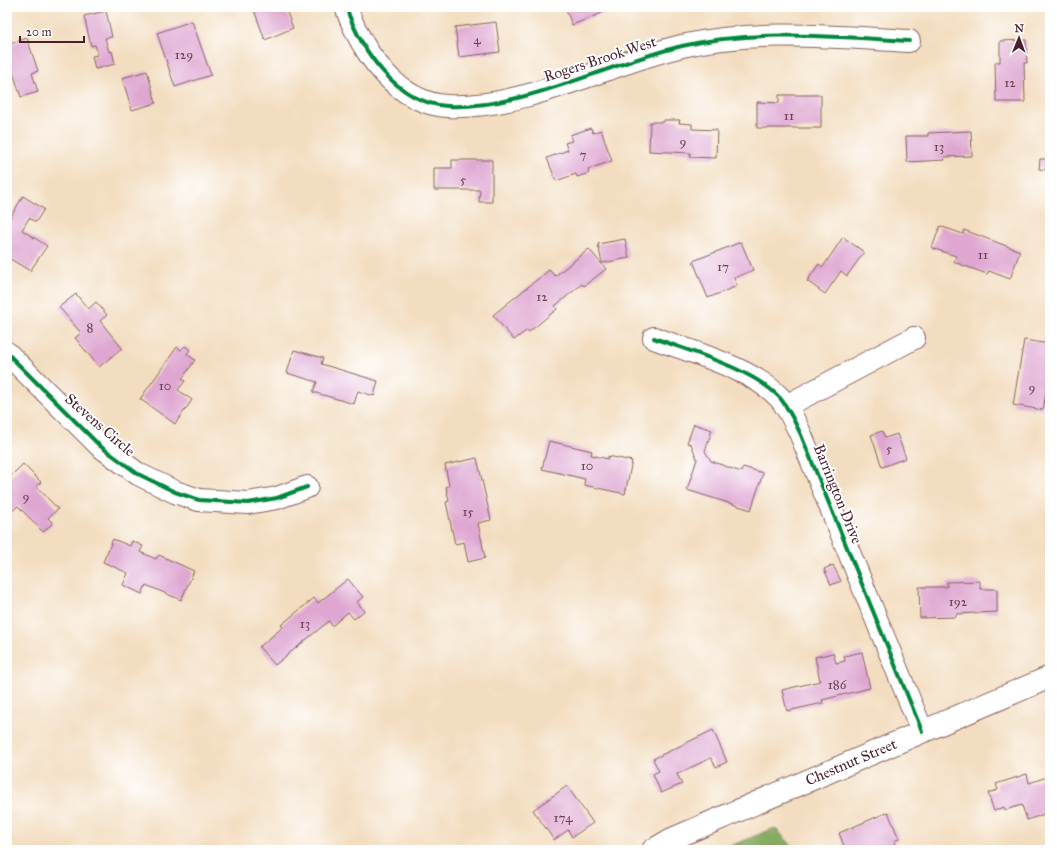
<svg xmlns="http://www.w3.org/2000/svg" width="1057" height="857" viewBox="0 0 1057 857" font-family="'IM FELL Great Primer',serif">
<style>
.forest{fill:#86ac62;stroke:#686646}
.building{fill:#dea6d1}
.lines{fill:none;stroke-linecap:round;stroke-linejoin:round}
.minor-casing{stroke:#85625f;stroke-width:24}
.minor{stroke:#fff;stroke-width:22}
.cycleway-casing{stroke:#fff;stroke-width:6}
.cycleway{stroke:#00873e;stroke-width:4}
.labels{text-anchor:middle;stroke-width:4;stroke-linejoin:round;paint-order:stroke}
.number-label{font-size:13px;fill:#6f4154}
.street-label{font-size:15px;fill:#4a1f2b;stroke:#fff}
</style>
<rect width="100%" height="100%" fill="#fff"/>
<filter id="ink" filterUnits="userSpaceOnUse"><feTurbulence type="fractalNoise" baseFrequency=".025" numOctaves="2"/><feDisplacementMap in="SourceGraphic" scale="8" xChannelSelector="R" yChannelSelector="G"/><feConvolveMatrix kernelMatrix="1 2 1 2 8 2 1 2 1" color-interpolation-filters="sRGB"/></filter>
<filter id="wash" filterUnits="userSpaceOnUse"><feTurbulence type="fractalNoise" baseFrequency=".012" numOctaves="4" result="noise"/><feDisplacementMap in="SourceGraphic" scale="16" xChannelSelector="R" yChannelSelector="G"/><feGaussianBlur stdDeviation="0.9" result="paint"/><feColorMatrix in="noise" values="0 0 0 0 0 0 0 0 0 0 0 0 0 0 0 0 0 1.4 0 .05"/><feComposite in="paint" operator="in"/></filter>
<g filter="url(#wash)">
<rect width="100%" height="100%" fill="#f3ddc0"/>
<polygon class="forest" points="775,828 796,850 720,850"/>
<g id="blocks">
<g class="building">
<polygon points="256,7 285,7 293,28 265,40 254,10 257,9"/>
<polygon points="565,7 617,7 572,25"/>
<polygon points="106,11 112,37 105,38 109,52 112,51 115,64 95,69 92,56 98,55 95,45 91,46 84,16"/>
<polygon points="192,21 211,75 175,87 157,33"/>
<polygon points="496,22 500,52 459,57 455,27"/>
<polygon points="27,38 38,71 32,73 38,92 21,97 7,54 7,45"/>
<polygon points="1026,40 1027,63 1024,63 1025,102 996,102 995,62 1000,62 1000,41"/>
<polygon points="147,71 156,103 132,110 122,78"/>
<polygon points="779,95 821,95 821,128 757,128 757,102 779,103"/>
<polygon points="664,120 680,120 679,123 692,124 692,129 717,130 716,158 690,157 691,153 649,151 650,122 664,122"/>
<polygon points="591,128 593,133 601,130 612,161 588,169 589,173 577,177 576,174 556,181 547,158 568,150 565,143 572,141 570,135"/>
<polygon points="971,131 972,156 944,157 945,160 907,162 906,136 928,136 928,133"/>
<polygon points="1040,159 1050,159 1050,170 1039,169"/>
<polygon points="452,160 492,160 492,202 479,202 480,190 434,190 434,168 452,168"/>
<polygon points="23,196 44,209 36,222 29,218 22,230 47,246 30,271 7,257 7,223"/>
<polygon points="940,226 963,234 964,230 1020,251 1010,279 989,271 987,274 954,262 956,256 932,248"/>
<polygon points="843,237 864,252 847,276 841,271 825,294 807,281 819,264 823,267"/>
<polygon points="625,239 629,258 602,263 598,244"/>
<polygon points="741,242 753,270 734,278 737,286 708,298 693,261"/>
<polygon points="589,249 606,269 584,286 582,284 555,306 557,309 529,332 527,330 514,340 493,315 549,270 555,276"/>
<polygon points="76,294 88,309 96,302 107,315 100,321 122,348 99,367 75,338 81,333 59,307"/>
<polygon points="1024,340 1050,344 1050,368 1043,410 1013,405"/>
<polygon points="185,346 190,350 187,354 195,360 182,379 185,381 178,390 192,400 175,424 140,399 177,347 181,350"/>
<polygon points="294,350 323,358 321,364 378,381 374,396 358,391 354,404 313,392 317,382 287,373"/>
<polygon points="694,424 712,430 705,451 711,461 741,472 743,467 763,473 751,510 687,490 697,459 691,444 687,443"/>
<polygon points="882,431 885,438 897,434 906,458 882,467 871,435"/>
<polygon points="549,441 592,451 591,455 608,459 608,456 632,461 625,494 584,485 585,479 542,469"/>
<polygon points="477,458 491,520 478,523 485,558 468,562 464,542 455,544 446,502 449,501 446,487 449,486 445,465"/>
<polygon points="23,464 41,482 36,486 58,509 48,518 53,523 43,532 18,506 10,513 7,510 7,480"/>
<polygon points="113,539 130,546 132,541 143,546 140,552 156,559 159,555 194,571 181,600 146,585 142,594 123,585 128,573 103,562"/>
<polygon points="833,565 841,581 831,585 824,569"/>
<polygon points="348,579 363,597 357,602 364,611 354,619 348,612 332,626 329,621 275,665 259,647 283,627 281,625 314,598 318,603"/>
<polygon points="980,581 980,589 997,589 997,612 956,614 956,617 920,618 919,587 947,587 947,582"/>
<polygon points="862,652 870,688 822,700 823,703 787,711 782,690 820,681 815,657 833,653 836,663 845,661 844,656"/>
<polygon points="713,730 727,762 716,767 711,758 677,774 682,784 661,793 653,774 659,771 653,759"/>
<polygon points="1027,774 1029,783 1047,777 1050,788 1050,812 1027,820 1022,805 1005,810 1004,807 994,811 988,793 998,790 996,784"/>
<polygon points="567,786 593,823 572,837 568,830 554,840 533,810"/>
<polygon points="888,812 899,839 894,841 897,850 834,850 844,846 839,833"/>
</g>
</g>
</g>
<g filter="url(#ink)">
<use href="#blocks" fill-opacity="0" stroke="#85625f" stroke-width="1"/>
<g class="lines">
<g class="minor-casing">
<g id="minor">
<path d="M346 7C361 50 396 103 447 106 522 110 609 63 682 46 756 29 835 37 909 41"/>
<path d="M654 338C692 352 753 369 780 398 789 409 795 422 801 435L922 731"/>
<polyline points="7,353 100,446 138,474 175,492 199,500 248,503 277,498 307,487"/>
<polyline points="786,406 914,338"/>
<polyline points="653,850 672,839 1050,677"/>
</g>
</g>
<use href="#minor" class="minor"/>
<g class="cycleway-casing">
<g id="cycleway">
<path d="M346 7C361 50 396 103 447 106 522 110 609 63 682 46 756 29 835 37 909 41"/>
<path d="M654 338C692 352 753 369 780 398 789 409 795 422 801 435L922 731"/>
<polyline points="7,353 100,446 138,474 175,492 199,500 248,503 277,498 307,487"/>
</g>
</g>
<use href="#cycleway" class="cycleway"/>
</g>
</g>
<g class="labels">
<g class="number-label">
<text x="477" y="44">4</text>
<text x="184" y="59">129</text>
<text x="1010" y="87">12</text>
<text x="789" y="120">11</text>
<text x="683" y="146">9</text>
<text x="939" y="151">13</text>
<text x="583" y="159">7</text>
<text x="463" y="184">5</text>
<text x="983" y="259">11</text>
<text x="723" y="271">17</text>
<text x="542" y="301">12</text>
<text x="90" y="332">8</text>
<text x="165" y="390">10</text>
<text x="1032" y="392">9</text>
<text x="889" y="453">5</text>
<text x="587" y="470">10</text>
<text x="26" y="501">9</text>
<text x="468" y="516">15</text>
<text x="958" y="606">192</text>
<text x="305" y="628">13</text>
<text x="837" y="689">186</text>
<text x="563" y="822">174</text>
</g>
<g class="street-label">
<text transform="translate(600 59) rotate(-18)" y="5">Rogers Brook West</text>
<text transform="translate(100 425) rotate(41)" y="5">Stevens Circle</text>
<text transform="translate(838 494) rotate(68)" y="5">Barrington Drive</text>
<text transform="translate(851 762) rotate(-23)" y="5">Chestnut Street</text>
</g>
</g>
<rect width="1057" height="857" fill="none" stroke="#fff" stroke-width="24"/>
<g transform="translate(1019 38) rotate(1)" stroke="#ffffff" stroke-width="3" paint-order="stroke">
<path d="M0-3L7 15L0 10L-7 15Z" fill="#4a1f2b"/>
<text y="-6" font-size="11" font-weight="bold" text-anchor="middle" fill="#4a1f2b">N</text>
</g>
<path d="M20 36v6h64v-6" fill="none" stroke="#4a1f2b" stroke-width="2"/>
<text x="26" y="36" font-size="12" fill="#4a1f2b" stroke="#ffffff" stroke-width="3" paint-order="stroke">20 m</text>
</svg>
